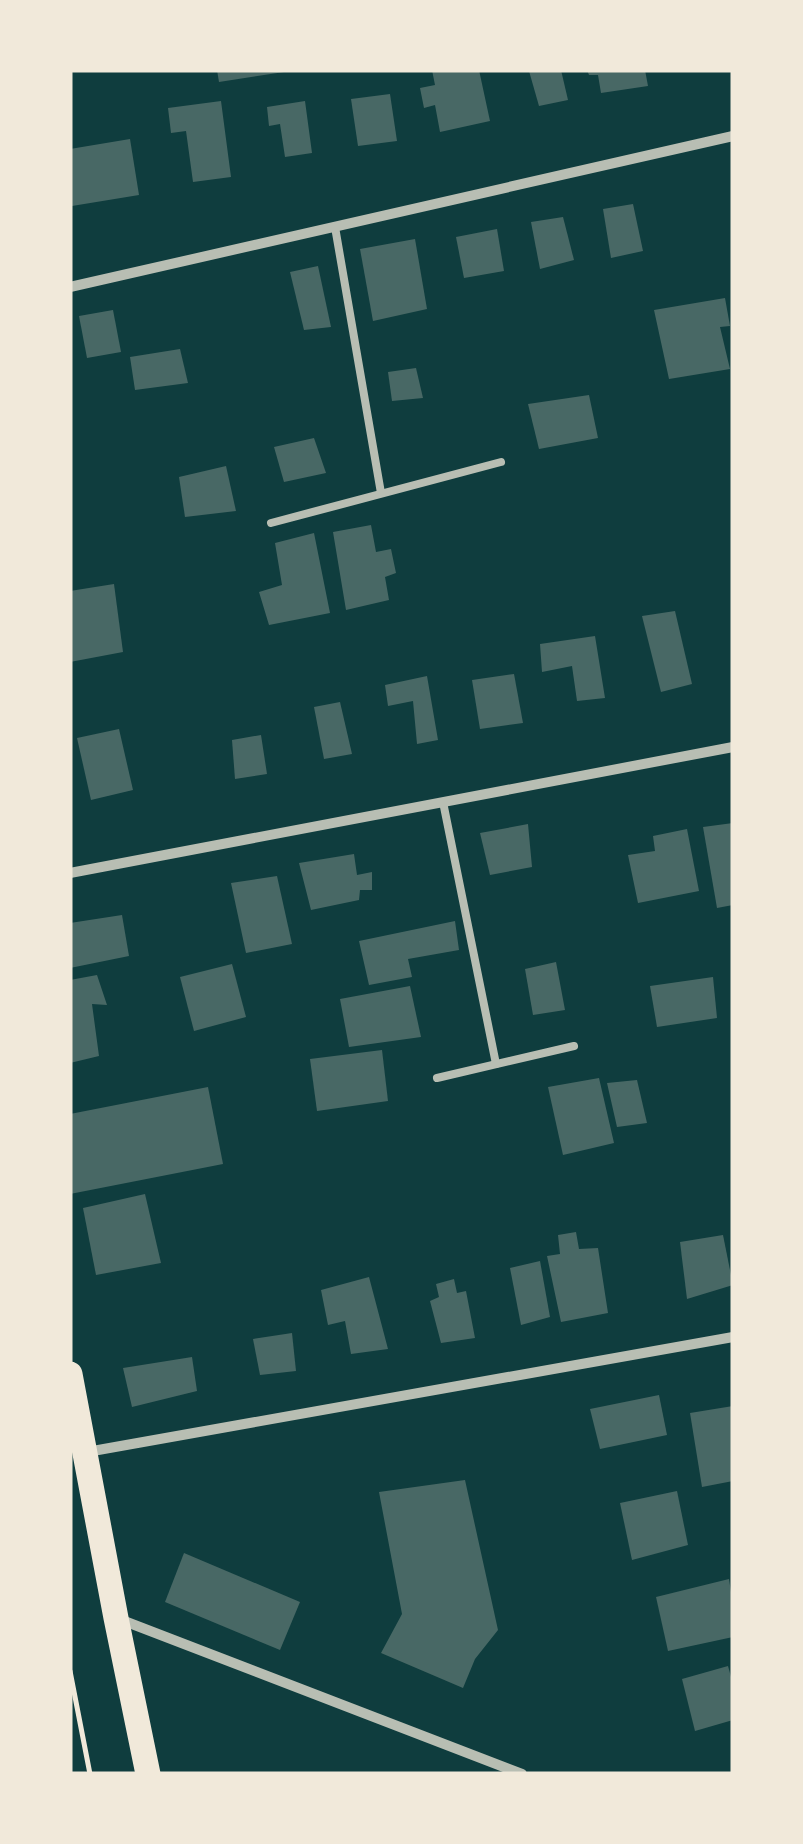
<svg xmlns="http://www.w3.org/2000/svg" width="803" height="1844" viewBox="0 0 803 1844" font-family="Raleway,sans-serif">
<style>
.building{fill:#486865}
.lines{fill:none;stroke-linecap:round;stroke-linejoin:round}
.path{stroke:#f1e9da;stroke-width:5}
.service{stroke:#b8beb3;stroke-width:8}
.minor{stroke:#b8beb3;stroke-width:10}
.primary{stroke:#f1e9da;stroke-width:25}
</style>
<rect width="100%" height="100%" fill="#0f3d3e"/>
<g class="building">
<polygon points="217,70 284,70 284,72 219,82"/>
<polygon points="432,70 479,70 490,121 440,132 435,105 424,108 420,88 435,85"/>
<polygon points="561,70 568,100 539,106 529,71"/>
<polygon points="587,70 645,70 648,86 601,93 598,75 589,75"/>
<polygon points="390,94 397,141 358,146 351,99"/>
<polygon points="221,101 231,177 193,182 186,131 171,133 168,108"/>
<polygon points="305,101 312,153 285,157 280,124 269,126 267,107"/>
<polygon points="130,139 139,195 72,206 70,149"/>
<polygon points="633,204 643,251 611,258 603,209"/>
<polygon points="563,217 574,260 540,269 531,222"/>
<polygon points="497,229 504,271 464,278 456,237"/>
<polygon points="415,239 427,309 373,321 360,249"/>
<polygon points="318,266 331,327 304,330 290,272"/>
<polygon points="725,298 730,326 720,327 730,369 669,379 654,310"/>
<polygon points="113,310 121,352 87,358 79,316"/>
<polygon points="180,349 188,383 135,390 130,357"/>
<polygon points="416,368 423,398 392,401 388,372"/>
<polygon points="589,395 598,438 539,449 528,404"/>
<polygon points="314,438 326,473 284,482 274,447"/>
<polygon points="226,466 236,511 185,517 179,477"/>
<polygon points="371,525 376,552 391,549 396,573 385,577 389,600 346,610 333,532"/>
<polygon points="314,533 330,613 269,625 259,592 282,585 275,543"/>
<polygon points="114,584 123,652 70,662 70,591"/>
<polygon points="675,611 692,684 661,692 642,616"/>
<polygon points="595,636 605,698 577,701 572,666 542,672 540,644"/>
<polygon points="514,674 523,723 480,729 472,680"/>
<polygon points="427,676 438,740 417,744 413,701 388,706 385,685"/>
<polygon points="340,702 352,754 324,759 314,707"/>
<polygon points="119,729 133,790 91,800 77,738"/>
<polygon points="261,735 267,774 235,779 232,740"/>
<polygon points="733,823 733,905 717,908 703,827"/>
<polygon points="528,824 532,867 490,875 480,833"/>
<polygon points="687,829 699,891 638,903 628,855 655,851 653,836"/>
<polygon points="354,854 357,875 372,872 372,890 360,890 359,900 311,910 299,863"/>
<polygon points="277,876 292,944 246,953 231,883"/>
<polygon points="122,915 129,956 70,968 70,923"/>
<polygon points="455,921 459,950 408,959 412,977 369,985 359,941"/>
<polygon points="556,962 565,1010 533,1015 525,969"/>
<polygon points="232,964 246,1017 194,1031 180,977"/>
<polygon points="97,975 107,1005 92,1004 99,1056 70,1063 70,980"/>
<polygon points="713,977 717,1018 657,1027 650,986"/>
<polygon points="410,986 421,1037 349,1047 340,999"/>
<polygon points="382,1050 388,1101 317,1111 310,1059"/>
<polygon points="599,1078 614,1143 563,1155 548,1087"/>
<polygon points="637,1080 647,1123 617,1127 607,1083"/>
<polygon points="208,1087 223,1164 70,1194 70,1114"/>
<polygon points="145,1194 161,1263 96,1275 83,1208"/>
<polygon points="576,1232 579,1249 598,1248 608,1313 561,1322 547,1256 560,1254 558,1235"/>
<polygon points="723,1235 733,1285 687,1299 680,1242"/>
<polygon points="540,1261 550,1317 521,1325 510,1268"/>
<polygon points="369,1277 388,1349 351,1354 345,1321 328,1325 321,1290"/>
<polygon points="454,1279 457,1293 466,1291 475,1338 441,1343 430,1301 439,1297 436,1284"/>
<polygon points="292,1333 296,1371 260,1375 253,1339"/>
<polygon points="192,1357 197,1391 132,1407 123,1368"/>
<polygon points="659,1395 667,1435 600,1449 590,1409"/>
<polygon points="733,1406 733,1481 702,1487 690,1413"/>
<polygon points="465,1480 498,1630 475,1659 463,1688 381,1653 402,1614 379,1492"/>
<polygon points="677,1491 688,1545 632,1560 620,1503"/>
<polygon points="184,1553 300,1602 280,1650 165,1602"/>
<polygon points="729,1579 733,1605 733,1637 668,1651 656,1597"/>
<polygon points="728,1666 733,1684 733,1720 695,1731 682,1679"/>
</g>
<g class="lines">
<polyline class="path" points="70,1671 90,1774"/>
<g class="service">
<polyline points="335,227 381,493"/>
<polyline points="271,523 501,462"/>
<polyline points="443,802 496,1064"/>
<polyline points="437,1078 574,1046"/>
</g>
<g class="minor">
<polyline points="70,287 733,136"/>
<polyline points="70,873 733,747"/>
<polyline points="87,1452 733,1337"/>
<polyline points="119,1619 522,1774"/>
</g>
<polyline class="primary" points="70,1374 116,1618 148,1774"/>
</g>
<rect width="803" height="1844" fill="none" stroke="#f1e9da" stroke-width="145"/>
</svg>
